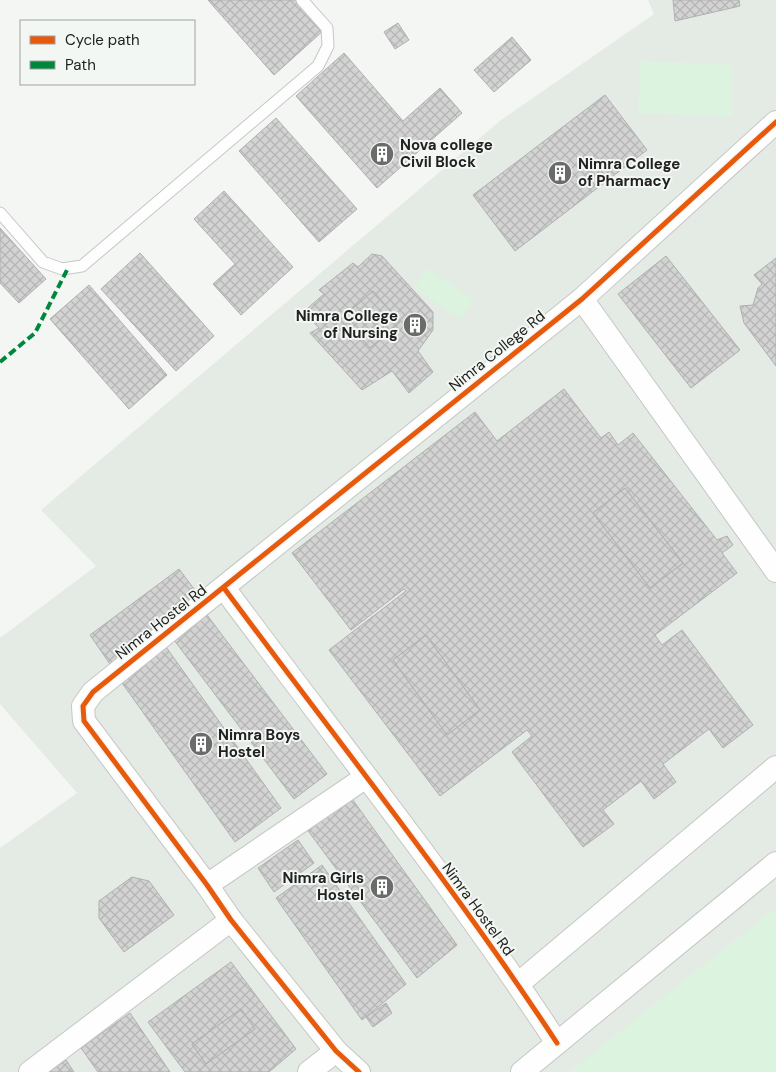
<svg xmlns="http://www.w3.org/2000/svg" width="776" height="1072" viewBox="0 0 776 1072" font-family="'DM Sans',sans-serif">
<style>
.built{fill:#e4ebe5}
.grass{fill:#dcf3df}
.building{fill:url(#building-cross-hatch);stroke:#afb0af;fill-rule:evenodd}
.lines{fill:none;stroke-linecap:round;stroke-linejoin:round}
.lane-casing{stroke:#c5c7c5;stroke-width:13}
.street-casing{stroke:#c5c7c5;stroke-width:24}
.lane{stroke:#fdfefd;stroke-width:11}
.street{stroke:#fdfefd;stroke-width:22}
.quiet{stroke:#00873e;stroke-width:4;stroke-dasharray:8 4;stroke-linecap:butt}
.cycleway-casing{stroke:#f3f7f3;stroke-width:8}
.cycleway{stroke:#e8590c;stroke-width:5}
.labels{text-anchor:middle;stroke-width:4;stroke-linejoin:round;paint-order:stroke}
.poi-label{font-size:15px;font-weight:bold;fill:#202120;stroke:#f3f7f3;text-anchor:start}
.street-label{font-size:15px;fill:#202120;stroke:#f3f7f3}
</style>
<defs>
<pattern id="building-cross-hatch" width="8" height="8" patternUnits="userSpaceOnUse" patternTransform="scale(1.25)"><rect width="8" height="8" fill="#d2d3d2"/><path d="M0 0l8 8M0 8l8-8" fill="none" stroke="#b4b5b4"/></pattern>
</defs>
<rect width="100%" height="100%" fill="#f4f6f4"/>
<polygon class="built" points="648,0 776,0 776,1072 0,1072 0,848 77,793 0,704 0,638 96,566 41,510 501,120 654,14"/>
<g class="grass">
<polygon points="641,61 732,65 732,117 638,113"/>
<polygon points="427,268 473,300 460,319 414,288"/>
<polygon points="776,908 776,1072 569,1072"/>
</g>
<g class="building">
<polygon points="208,0 297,0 324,30 274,75"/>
<polygon points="673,0 739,0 740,6 675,21"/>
<polygon points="398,23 409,40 395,49 384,32"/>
<polygon points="512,37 531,60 494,92 474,70"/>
<polygon points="344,53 403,121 440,88 462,113 377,188 296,96"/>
<polygon points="605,95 647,150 515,251 473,195"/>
<polygon points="276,118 357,209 319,242 239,151"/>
<polygon points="224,191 293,267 241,315 213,284 235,264 194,219"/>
<polygon points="0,228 46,279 19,303 0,283"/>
<polygon points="140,253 214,336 176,371 101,289"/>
<path d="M372 254 382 256 433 312V330L418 351 433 372 409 393 392 371 362 390 310 333 319 328 309 317 308 308 324 294 319 290 353 263 358 267ZM373 291 400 322 370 348 343 317Z"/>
<polygon points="666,256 740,350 691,388 618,294"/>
<polygon points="776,258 776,366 744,323 740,306 753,305 758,288 762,284 754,275"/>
<polygon points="89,285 167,375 129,409 50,319"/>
<polygon points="373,291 400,322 370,348 343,317"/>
<path d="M564 389 601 438 609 432 618 445 633 433 717 540 727 536 733 545 722 553 737 573 655 635 662 645 682 630 753 725 723 748 709 729 663 764 676 782 654 799 641 781 603 810 614 824 583 847 512 752 532 736 527 730 440 796 329 650 406 591 404 589 351 630 292 553 475 412 497 441ZM625 488 683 563 650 588 593 513ZM426 635 480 710 447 735 393 660Z"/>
<polygon points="625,488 683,563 650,588 593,513"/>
<polygon points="179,569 204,602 112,667 90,635"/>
<polygon points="207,615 327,774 294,799 174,640"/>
<polygon points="426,635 480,710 447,735 393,660"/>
<polygon points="166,647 281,808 235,842 120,680"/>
<polygon points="350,796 457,945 417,978 306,828"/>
<polygon points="298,840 314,863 274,892 258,868"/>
<polygon points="322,865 406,984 362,1020 276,898"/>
<polygon points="132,877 149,881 174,915 124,952 99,918 99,901"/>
<path d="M231 962 296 1049 269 1072H185L148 1022ZM241 1009 255 1029 206 1064 192 1044Z"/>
<polygon points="386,1003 392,1013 373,1027 366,1017"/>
<polygon points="241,1009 255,1029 206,1064 192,1044"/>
<polygon points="130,1013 170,1072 98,1072 81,1048"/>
<polygon points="66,1060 74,1072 49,1072"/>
</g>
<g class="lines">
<g class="lane-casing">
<polyline id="lane" points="0,213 43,262 62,269 82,266 318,66 328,46 327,28 302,0"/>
</g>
<g class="street-casing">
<g id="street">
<polyline points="582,299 776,571"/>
<path d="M224 588C336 739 454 886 557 1043"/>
<polyline points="207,885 366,777"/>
<polyline points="518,984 776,767"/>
<polyline points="30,1072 231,920"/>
<polyline points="309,1072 336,1051"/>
<polyline points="359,1072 336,1051 231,920 207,885 84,721 83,706 93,692 582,299 776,122"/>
<polyline points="522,1072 776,863"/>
</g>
</g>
<use href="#lane" class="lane"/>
<use href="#street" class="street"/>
<polyline class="quiet" points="0,362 35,333 68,268"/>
<g class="cycleway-casing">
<g id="cycleway">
<path d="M224 588C336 739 454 886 557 1043"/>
<polyline points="359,1072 336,1051 231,920 207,885 84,721 83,706 93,692 582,299 776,122"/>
</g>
</g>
<use href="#cycleway" class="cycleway"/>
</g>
<defs>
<g id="building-disc" transform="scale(1.25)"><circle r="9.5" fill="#6a6c6a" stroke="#f3f7f3"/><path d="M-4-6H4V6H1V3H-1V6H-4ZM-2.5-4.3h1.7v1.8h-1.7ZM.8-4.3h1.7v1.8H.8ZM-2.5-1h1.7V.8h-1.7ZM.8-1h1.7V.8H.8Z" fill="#fff"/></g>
</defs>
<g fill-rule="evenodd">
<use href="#building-disc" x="382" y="154"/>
<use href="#building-disc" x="560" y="173"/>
<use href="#building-disc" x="415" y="325"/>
<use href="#building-disc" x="201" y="744"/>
<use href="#building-disc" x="382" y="887"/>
</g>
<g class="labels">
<g class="poi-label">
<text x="400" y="150">Nova college<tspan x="400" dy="17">Civil Block</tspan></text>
<text x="578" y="169">Nimra College<tspan x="578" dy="17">of Pharmacy</tspan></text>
<text x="398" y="321" text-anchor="end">Nimra College<tspan x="398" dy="17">of Nursing</tspan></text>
<text x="218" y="740">Nimra Boys<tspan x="218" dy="17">Hostel</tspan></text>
<text x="364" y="883" text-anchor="end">Nimra Girls<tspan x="364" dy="17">Hostel</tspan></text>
</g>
<g class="street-label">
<text transform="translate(497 351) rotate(-39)" y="5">Nimra College Rd</text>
<text transform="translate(161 622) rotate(-38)" y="5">Nimra Hostel Rd</text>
<text transform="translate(478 909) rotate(54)" y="5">Nimra Hostel Rd</text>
</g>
</g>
<rect x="20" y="20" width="175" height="65" fill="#f3f7f3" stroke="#9fa19f"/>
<rect x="30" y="36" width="25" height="8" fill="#e8590c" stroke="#9fa19f"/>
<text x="65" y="45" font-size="15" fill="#202120">Cycle path</text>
<rect x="30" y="61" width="25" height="8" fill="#00873e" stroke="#9fa19f"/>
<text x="65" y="70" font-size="15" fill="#202120">Path</text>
</svg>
